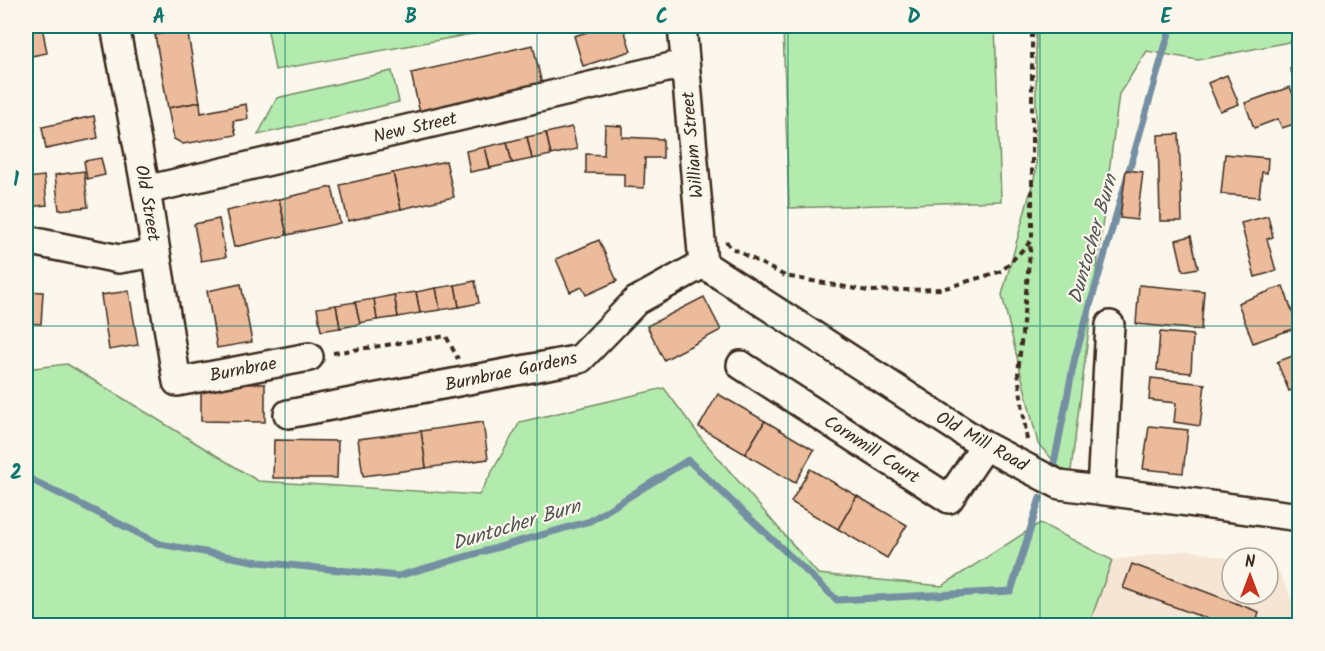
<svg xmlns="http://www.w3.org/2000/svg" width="1325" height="651" viewBox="0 0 1325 651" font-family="Kalam,sans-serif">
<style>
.built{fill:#f6e5d4}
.green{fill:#b3ebae;stroke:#778a66;stroke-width:1.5}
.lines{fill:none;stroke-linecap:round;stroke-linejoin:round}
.stream{stroke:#758fa2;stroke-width:7}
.building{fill:#ecbb9c;stroke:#3b2a1e;stroke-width:1.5}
.minor-casing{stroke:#3b2a1e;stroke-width:32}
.path{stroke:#3b2a1e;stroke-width:4;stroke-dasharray:6 4.5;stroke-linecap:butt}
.minor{stroke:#fbf7ec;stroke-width:27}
.grid{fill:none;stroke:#0f766e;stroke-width:1.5;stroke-opacity:0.55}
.labels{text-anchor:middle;stroke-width:4.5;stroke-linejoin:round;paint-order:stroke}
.street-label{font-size:18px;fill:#3b2a1e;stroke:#fbf7ec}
.water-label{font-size:20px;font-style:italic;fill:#535455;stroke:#fbf7ec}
.neatline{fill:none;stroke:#0f766e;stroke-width:2}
.grid-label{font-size:20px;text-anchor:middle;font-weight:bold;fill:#0f766e}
</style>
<rect width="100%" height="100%" fill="#fbf7ec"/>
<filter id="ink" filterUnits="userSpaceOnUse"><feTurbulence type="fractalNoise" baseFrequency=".0167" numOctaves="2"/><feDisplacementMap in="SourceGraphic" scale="12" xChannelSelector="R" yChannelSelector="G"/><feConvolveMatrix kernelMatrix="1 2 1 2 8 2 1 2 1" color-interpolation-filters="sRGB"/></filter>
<g filter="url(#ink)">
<polygon class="built" points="1189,550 1232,559 1232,594 1268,594 1268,566 1277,568 1300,616 1299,626 1089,626 1112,560"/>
<g class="green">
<polygon points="267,26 516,26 275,70"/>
<polygon points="783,26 995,26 1001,201 789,208"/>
<polygon points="1036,26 1299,26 1299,40 1198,60 1147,51 1119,94 1070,478 1038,444 1002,295 1036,171"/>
<polygon points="392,71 399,102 258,135 277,98"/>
<polygon points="67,364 258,481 479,495 520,422 664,388 702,439 818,574 942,586 1040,523 1112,560 1089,625 26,625 26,369"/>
</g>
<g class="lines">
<g class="stream">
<polyline points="1054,464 1075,357 1171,26"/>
<polyline points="26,477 160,544 259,562 398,576 590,521 688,460 837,600 1011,591 1040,498"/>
</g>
</g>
<g class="building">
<polygon points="26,26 42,26 47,53 26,57"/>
<polygon points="153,26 186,26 187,29 155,35"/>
<polygon points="607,26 623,26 631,51 583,66 574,36"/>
<polygon points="187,29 200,102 168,108 155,35"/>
<polygon points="533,45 542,85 420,113 411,73"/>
<polygon points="1300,65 1300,88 1299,89 1290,69"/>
<polygon points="1227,75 1239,104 1220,111 1208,83"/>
<polygon points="1290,87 1300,112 1300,122 1282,128 1278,119 1254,128 1245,103"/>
<polygon points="200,102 201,113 246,104 248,119 233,121 236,135 183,144 174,139 168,108"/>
<polygon points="94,116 98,138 46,149 42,127"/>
<polygon points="605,125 622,126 622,137 663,139 663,158 645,158 644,188 624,187 624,174 586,173 586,154 604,155"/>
<polygon points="572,127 577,149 551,155 546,133"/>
<polygon points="546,133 551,155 532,159 527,137"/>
<polygon points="1179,134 1182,221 1160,221 1158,135"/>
<polygon points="527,137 532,159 512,163 507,142"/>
<polygon points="507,142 512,163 490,168 485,147"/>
<polygon points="485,147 490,168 470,172 466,151"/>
<polygon points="1225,154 1268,158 1267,173 1262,172 1259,197 1221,194"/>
<polygon points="101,158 105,175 87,179 84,161"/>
<polygon points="446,161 454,197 401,209 393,173"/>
<polygon points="1126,170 1143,172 1137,220 1120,218"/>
<polygon points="26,171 27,178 44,176 47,205 27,207"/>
<polygon points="84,171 88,207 59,210 55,175"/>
<polygon points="393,173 401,209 348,221 340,185"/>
<polygon points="332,187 340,223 287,235 279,199"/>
<polygon points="279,199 287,235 234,247 226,211"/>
<polygon points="1268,216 1273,237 1267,239 1276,271 1255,277 1241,223"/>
<polygon points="219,219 226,257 201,261 194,224"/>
<polygon points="1191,236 1198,268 1183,271 1176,240"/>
<polygon points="599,240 617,281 586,295 582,287 570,292 556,259"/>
<polygon points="475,281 479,303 459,307 455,285"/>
<polygon points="241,284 252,342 217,348 207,291"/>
<polygon points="455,285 459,307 440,310 436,288"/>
<polygon points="1139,285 1204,291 1201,330 1136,324"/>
<polygon points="1283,286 1298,327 1253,343 1238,303"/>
<polygon points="436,288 440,310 420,313 416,292"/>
<polygon points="26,291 43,292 41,324 26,323"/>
<polygon points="129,291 138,345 109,350 101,295"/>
<polygon points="416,292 420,313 398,317 394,295"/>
<polygon points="394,295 398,317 377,320 374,299"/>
<polygon points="704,297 721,330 664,360 647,326"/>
<polygon points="374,299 377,320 359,323 355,302"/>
<polygon points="355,302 360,324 340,328 336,305"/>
<polygon points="336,305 340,328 321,331 317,308"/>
<polygon points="1160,332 1193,335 1191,373 1157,370"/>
<polygon points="1300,353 1300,387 1289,391 1277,362"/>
<polygon points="1151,378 1205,384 1200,426 1174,422 1176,403 1149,400"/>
<polygon points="201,383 265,384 265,422 201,421"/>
<polygon points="718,394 765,421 745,454 699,427"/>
<polygon points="765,421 814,450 795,483 745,454"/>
<polygon points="483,422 488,459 426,468 421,431"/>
<polygon points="1149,426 1188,430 1183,473 1143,469"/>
<polygon points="421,431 426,468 363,476 358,439"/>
<polygon points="274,440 338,441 337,478 273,478"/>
<polygon points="810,469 857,496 838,529 791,502"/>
<polygon points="857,496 907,525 887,558 838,529"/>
<polygon points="1132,564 1259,612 1255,626 1227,626 1123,588"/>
</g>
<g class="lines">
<g class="minor-casing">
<g id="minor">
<polyline points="115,26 146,190 177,382 309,357"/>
<polyline points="682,26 703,264"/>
<polyline points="146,190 684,64"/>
<polyline points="26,240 119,259 156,253"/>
<polyline points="703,264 985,446 1060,485 1300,517"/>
<polyline points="741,365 949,499 985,446"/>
<polyline points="288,414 580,359 636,301 703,264"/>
<polyline points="1101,490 1110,325"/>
</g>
</g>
<g class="path">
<polyline points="726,241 730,247 785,276 868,291 942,289 1002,271 1032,240 1032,26"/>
<polyline points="333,353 446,336 458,359"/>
<polyline points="1027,440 1018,374 1031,242"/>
</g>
<use href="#minor" class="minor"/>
</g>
</g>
<path class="grid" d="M285 26V626M537 26V626M788 26V626M1040 26V626M26 326H1300"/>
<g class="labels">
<g class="street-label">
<text transform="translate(415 127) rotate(-13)" y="6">New Street</text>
<text transform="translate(692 145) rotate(-95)" y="6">William Street</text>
<text transform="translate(148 203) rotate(80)" y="6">Old Street</text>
<text transform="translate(243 369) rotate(-11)" y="6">Burnbrae</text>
<text transform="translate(511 371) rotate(-12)" y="6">Burnbrae Gardens</text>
<text transform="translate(982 441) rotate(30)" y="6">Old Mill Road</text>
<text transform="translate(872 449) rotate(33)" y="6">Cornmill Court</text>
</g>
<g class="water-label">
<text transform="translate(1092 239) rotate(-74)" y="7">Duntocher Burn</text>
<text transform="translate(516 524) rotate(-17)" y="7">Duntocher Burn</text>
</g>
</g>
<rect width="1325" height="651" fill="none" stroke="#fbf7ec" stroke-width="66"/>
<g transform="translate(1250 576)"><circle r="28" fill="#fbf7ec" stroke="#aea59a" stroke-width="1.5"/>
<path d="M0-4.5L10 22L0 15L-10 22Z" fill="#c8321e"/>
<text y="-9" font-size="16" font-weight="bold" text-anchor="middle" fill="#3b2a1e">N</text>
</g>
<rect x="33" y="33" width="1259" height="585" class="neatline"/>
<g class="grid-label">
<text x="159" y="23">A</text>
<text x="411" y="23">B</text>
<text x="662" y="23">C</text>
<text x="914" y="23">D</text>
<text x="1166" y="23">E</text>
<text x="16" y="186">1</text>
<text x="16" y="479">2</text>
</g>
</svg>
